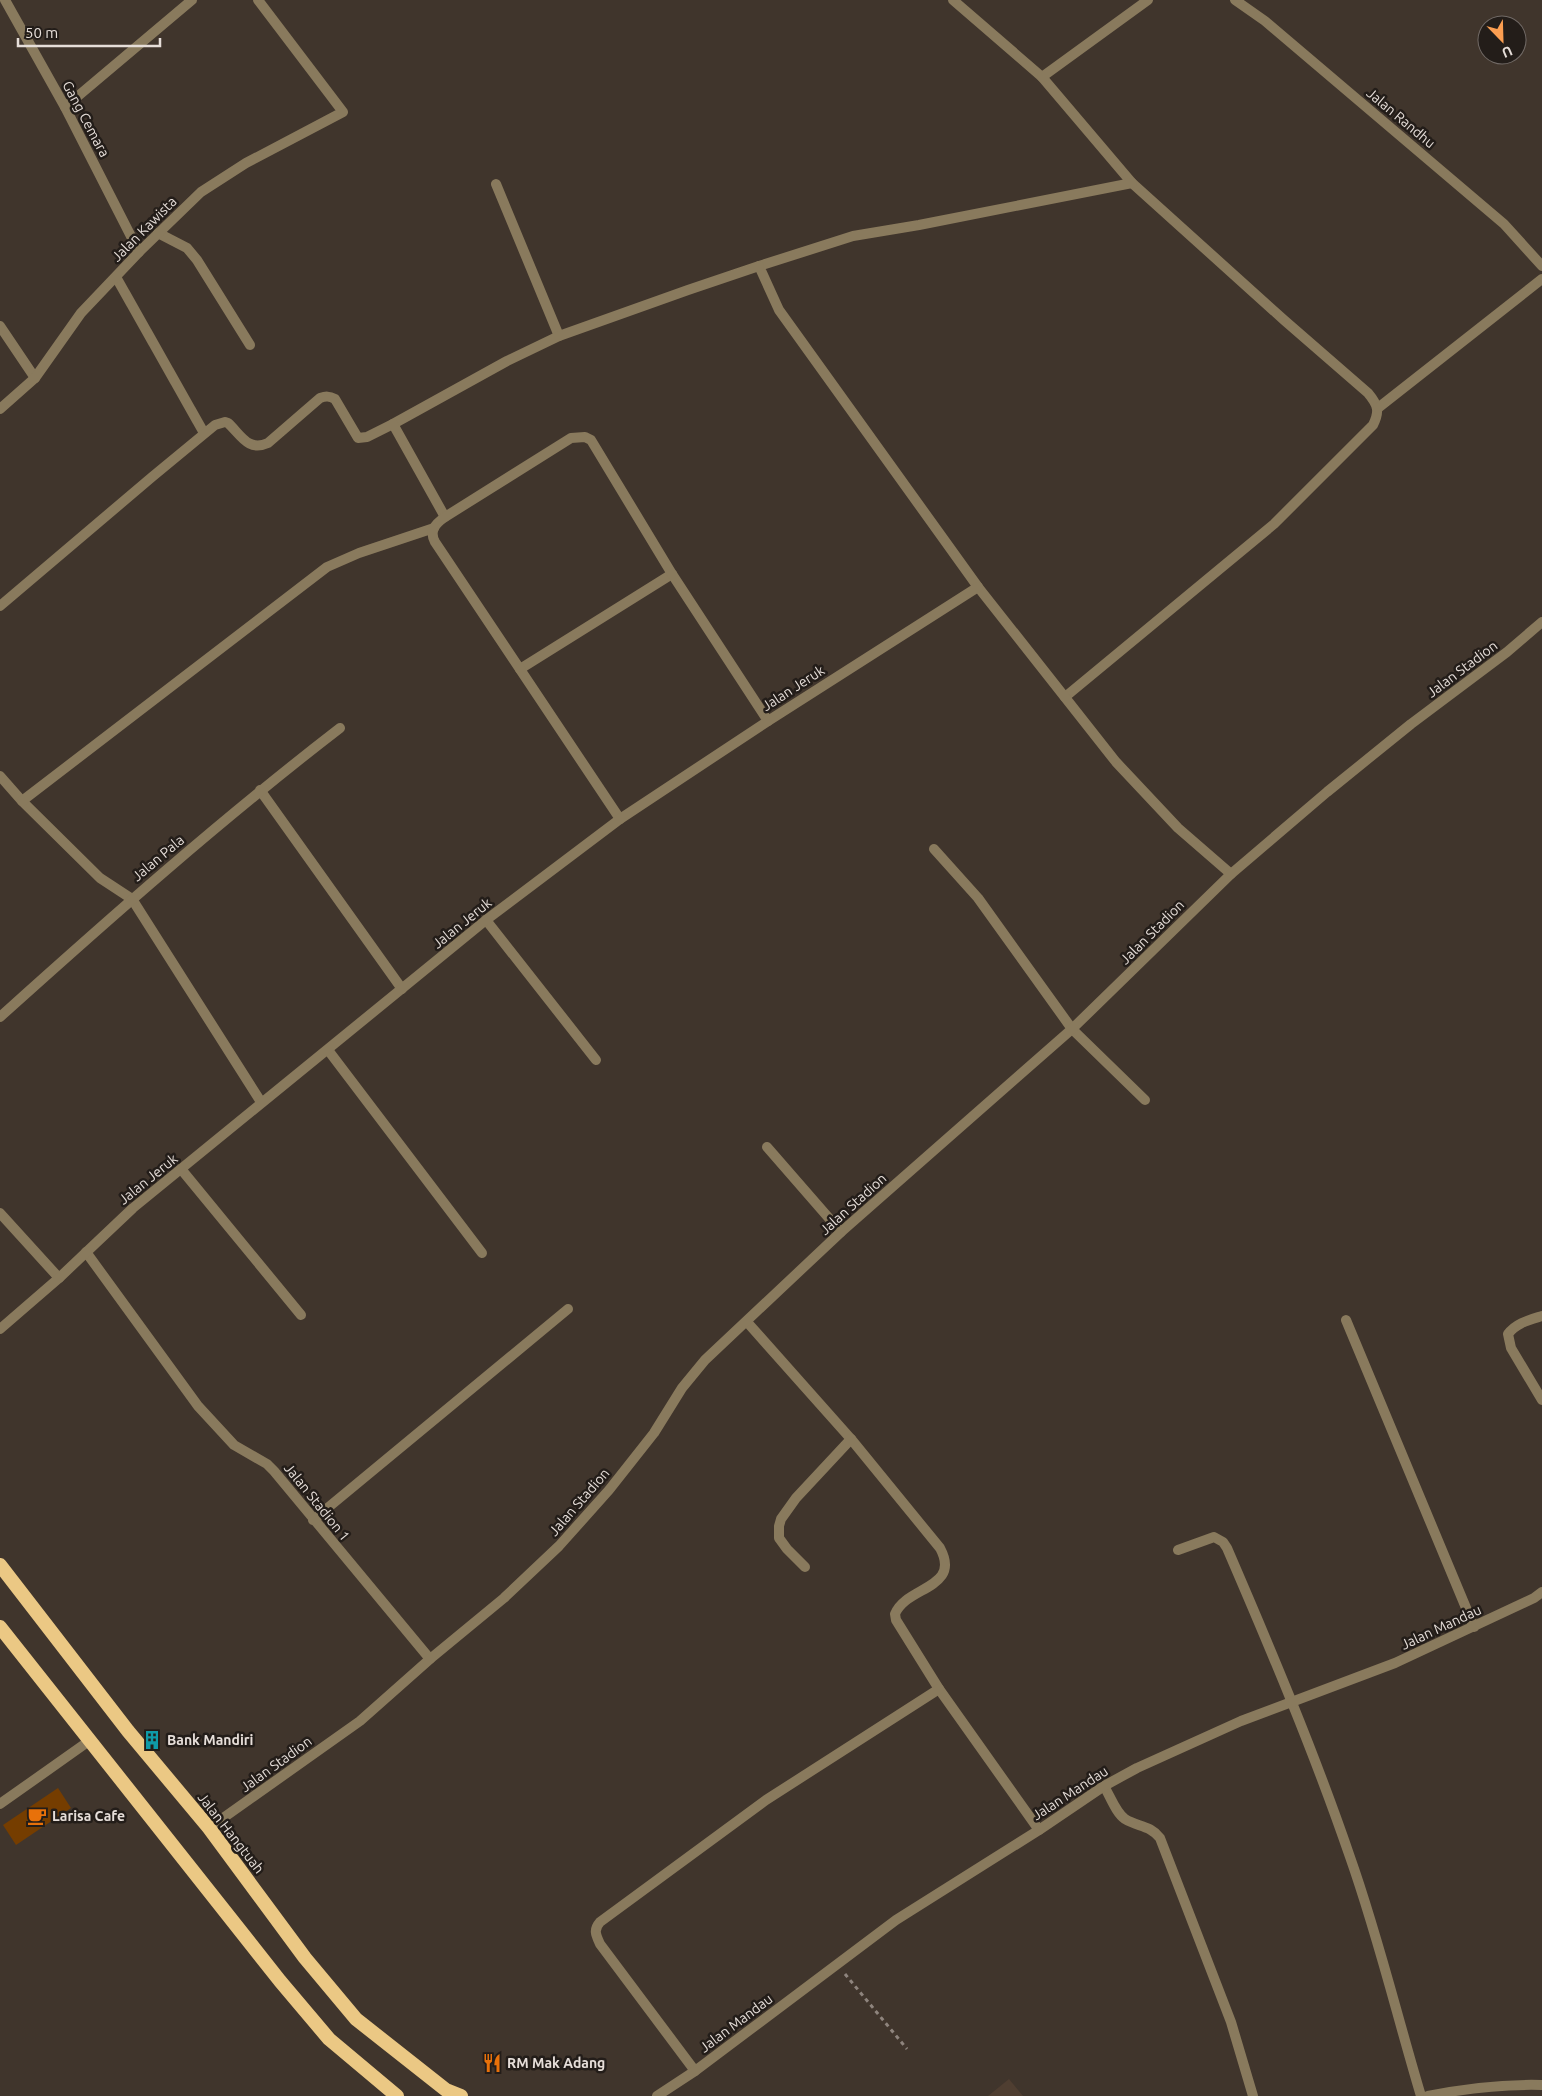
<svg xmlns="http://www.w3.org/2000/svg" width="1542" height="2096" viewBox="0 0 1542 2096" font-family="Ubuntu,sans-serif">
<style>
.built{fill:#4f3e31}
.building{fill:#753d00}
.lines{fill:none;stroke-linecap:round;stroke-linejoin:round}
.path{stroke:#8e847d;stroke-width:3;stroke-dasharray:4 4;stroke-linecap:butt}
.service{stroke:#897a5d;stroke-width:10}
.minor{stroke:#897a5d;stroke-width:10}
.tertiary{stroke:#897a5d;stroke-width:10}
.trunk{stroke:#ebc884;stroke-width:14}
.labels{text-anchor:middle;stroke-width:5;stroke-linejoin:round;paint-order:stroke}
.street-label{font-size:14px;fill:#e6ded9;stroke:#231d19}
.poi-label{font-size:14px;font-weight:bold;fill:#e6ded9;stroke:#231d19;text-anchor:start}
</style>
<rect width="100%" height="100%" fill="#40352c"/>
<polygon class="built" points="1009,2079 1023,2096 988,2096"/>
<polygon class="building" points="58,1788 71,1808 16,1845 3,1825"/>
<g class="lines">
<polyline class="path" points="845,1974 907,2049"/>
<g class="service">
<polyline points="1072,1029 1145,1100"/>
<polyline points="767,1147 841,1232"/>
</g>
<g class="minor">
<polyline points="5,0 65,107 139,252"/>
<path d="M953 0 1042 77 1132 183 1284 320 1368 393C1378 405 1380 411 1373 425L1274 524 1065 697"/>
<polyline points="1235,0 1265,21 1504,224 1542,266"/>
<polyline points="1042,77 1148,0"/>
<polyline points="65,107 192,0"/>
<polyline points="1132,183 919,225 853,236 759,266 779,310 978,587 1116,762 1178,828 1231,874"/>
<polyline points="496,184 559,336"/>
<polyline points="158,233 187,248 197,260 250,345"/>
<polyline points="116,277 204,433"/>
<polyline points="0,326 35,378"/>
<polyline points="1378,408 1542,279"/>
<polyline points="0,409 35,378 81,313 139,252 201,192 246,163 343,112 258,0"/>
<polyline points="393,424 507,361 559,336 688,290 759,266"/>
<path d="M0 606 152 477 215 425 225 422 228 423C241 435 248 452 268 443L320 398C326 396 329 396 335 399L358 438 367 437 393 424 445 517"/>
<polyline points="520,669 672,574"/>
<polyline points="0,776 22,801 100,878 132,899 261,1102"/>
<polyline points="260,790 402,989"/>
<polyline points="22,801 327,567 359,553 434,528"/>
<path d="M620 819 435 542C429 531 435 524 445 517L571 438 585 437 591 440 672 574 768 721"/>
<polyline points="934,849 978,898 1072,1029"/>
<polyline points="486,920 596,1060"/>
<path d="M0 1017C111 917 222 819 340 728"/>
<polyline points="328,1050 482,1253"/>
<polyline points="181,1169 301,1315"/>
<polyline points="0,1213 59,1278"/>
<polyline points="86,1252 198,1406 234,1445 267,1464 274,1471 430,1659"/>
<path d="M1542 1316C1529 1320 1516 1323 1508 1334L1511 1348 1542 1400"/>
<polyline points="1346,1320 1474,1627"/>
<path d="M747 1322 851 1439 940 1548C962 1589 906 1586 895 1614L896 1620 939 1689 1039 1830"/>
<polyline points="0,1329 59,1278 133,1208 486,920 620,819 768,721 978,587"/>
<polyline points="313,1520 568,1309"/>
<path d="M1178 1550 1214 1537 1223 1542 1227 1548C1271 1650 1314 1752 1350 1857 1378 1936 1397 2016 1421 2096"/>
<polyline points="805,1567 787,1549 779,1538 779,1526 781,1519 796,1498 851,1439"/>
<path d="M1104 1786C1110 1796 1116 1813 1125 1819 1138 1827 1150 1825 1160 1838L1231 2022 1253 2096"/>
<polyline points="0,1804 89,1741"/>
<path d="M695 2071 600 1944C596 1935 593 1930 600 1922L766 1800 939 1689"/>
<polyline points="657,2096 695,2071 896,1920 1039,1830 1104,1786 1137,1768 1241,1721 1395,1663 1534,1598 1542,1592"/>
<path d="M1428 2096C1467 2088 1503 2084 1542 2085"/>
</g>
<polyline class="tertiary" points="209,1828 360,1721 430,1659 504,1598 559,1546 609,1490 654,1433 682,1388 705,1360 841,1232 1072,1029 1231,874 1327,792 1411,724 1507,652 1542,622"/>
<g class="trunk">
<polyline points="0,1565 128,1731 209,1828 305,1958 356,2019 446,2090 461,2096"/>
<polyline points="0,1627 280,1981 329,2039 397,2096"/>
</g>
</g>
<defs>
<g id="building-bare" transform="scale(1.5)"><path d="M-4-6H4V6H1V3H-1V6H-4ZM-2.5-4.3h1.7v1.8h-1.7ZM.8-4.3h1.7v1.8H.8ZM-2.5-1h1.7V.8h-1.7ZM.8-1h1.7V.8H.8Z" fill="#0f9aa8" stroke="#231d19" stroke-width="2.5" paint-order="stroke"/></g>
<g id="cafe-bare" transform="scale(1.5)"><path d="M-5.5-4.5H6V0H3Q3 3.5 0 3.5H-2.5Q-5.5 3.5-5.5 0ZM3-3.2v2h1.7v-2ZM-6 4.5H4V6H-6Z" fill="#e8710a" stroke="#231d19" stroke-width="2.5" paint-order="stroke"/></g>
<g id="restaurant-bare" transform="scale(1.5)"><path d="M-5-6h1v4h1v-4h1v4h1v-4h1v5L-1.5 .5V6h-2V.5L-5-1ZM5-6V6H3V1.5H1.5Q1.5-4 5-6Z" fill="#e8710a" stroke="#231d19" stroke-width="2.5" paint-order="stroke"/></g>
</defs>
<g fill-rule="evenodd">
<use href="#building-bare" x="152" y="1740"/>
<use href="#cafe-bare" x="37" y="1816"/>
<use href="#restaurant-bare" x="492" y="2063"/>
</g>
<g class="labels">
<g class="street-label">
<text transform="translate(1401 118) rotate(40)" y="5">Jalan Randhu</text>
<text transform="translate(86 119) rotate(62)" y="5">Gang Cemara</text>
<text transform="translate(144 229) rotate(-45)" y="5">Jalan Kawista</text>
<text transform="translate(1462 669) rotate(-37)" y="5">Jalan Stadion</text>
<text transform="translate(793 688) rotate(-33)" y="5">Jalan Jeruk</text>
<text transform="translate(158 858) rotate(-40)" y="5">Jalan Pala</text>
<text transform="translate(462 923) rotate(-39)" y="5">Jalan Jeruk</text>
<text transform="translate(1152 932) rotate(-45)" y="5">Jalan Stadion</text>
<text transform="translate(148 1179) rotate(-39)" y="5">Jalan Jeruk</text>
<text transform="translate(853 1204) rotate(-42)" y="5">Jalan Stadion</text>
<text transform="translate(317 1502) rotate(51)" y="5">Jalan Stadion 1</text>
<text transform="translate(579 1502) rotate(-49)" y="5">Jalan Stadion</text>
<text transform="translate(1441 1627) rotate(-25)" y="5">Jalan Mandau</text>
<text transform="translate(276 1764) rotate(-36)" y="5">Jalan Stadion</text>
<text transform="translate(1070 1793) rotate(-33)" y="5">Jalan Mandau</text>
<text transform="translate(231 1833) rotate(52)" y="5">Jalan Hangtuah</text>
<text transform="translate(736 2023) rotate(-37)" y="5">Jalan Mandau</text>
</g>
<g class="poi-label">
<text x="167" y="1745">Bank Mandiri</text>
<text x="52" y="1821">Larisa Cafe</text>
<text x="507" y="2068">RM Mak Adang</text>
</g>
</g>
<g transform="translate(1502 40) rotate(157)"><circle r="24" fill="#231d19" stroke="#716a66"/>
<path d="M0-4L9 19L0 12L-9 19Z" fill="#fb9e51"/>
<text y="-8" font-size="14" font-weight="bold" text-anchor="middle" fill="#e6ded9">U</text>
</g>
<path d="M18 38v8h142v-8" fill="none" stroke="#e6ded9" stroke-width="2.5"/>
<text x="25" y="38" font-size="15" fill="#e6ded9" stroke="#231d19" stroke-width="4" paint-order="stroke">50 m</text>
</svg>
